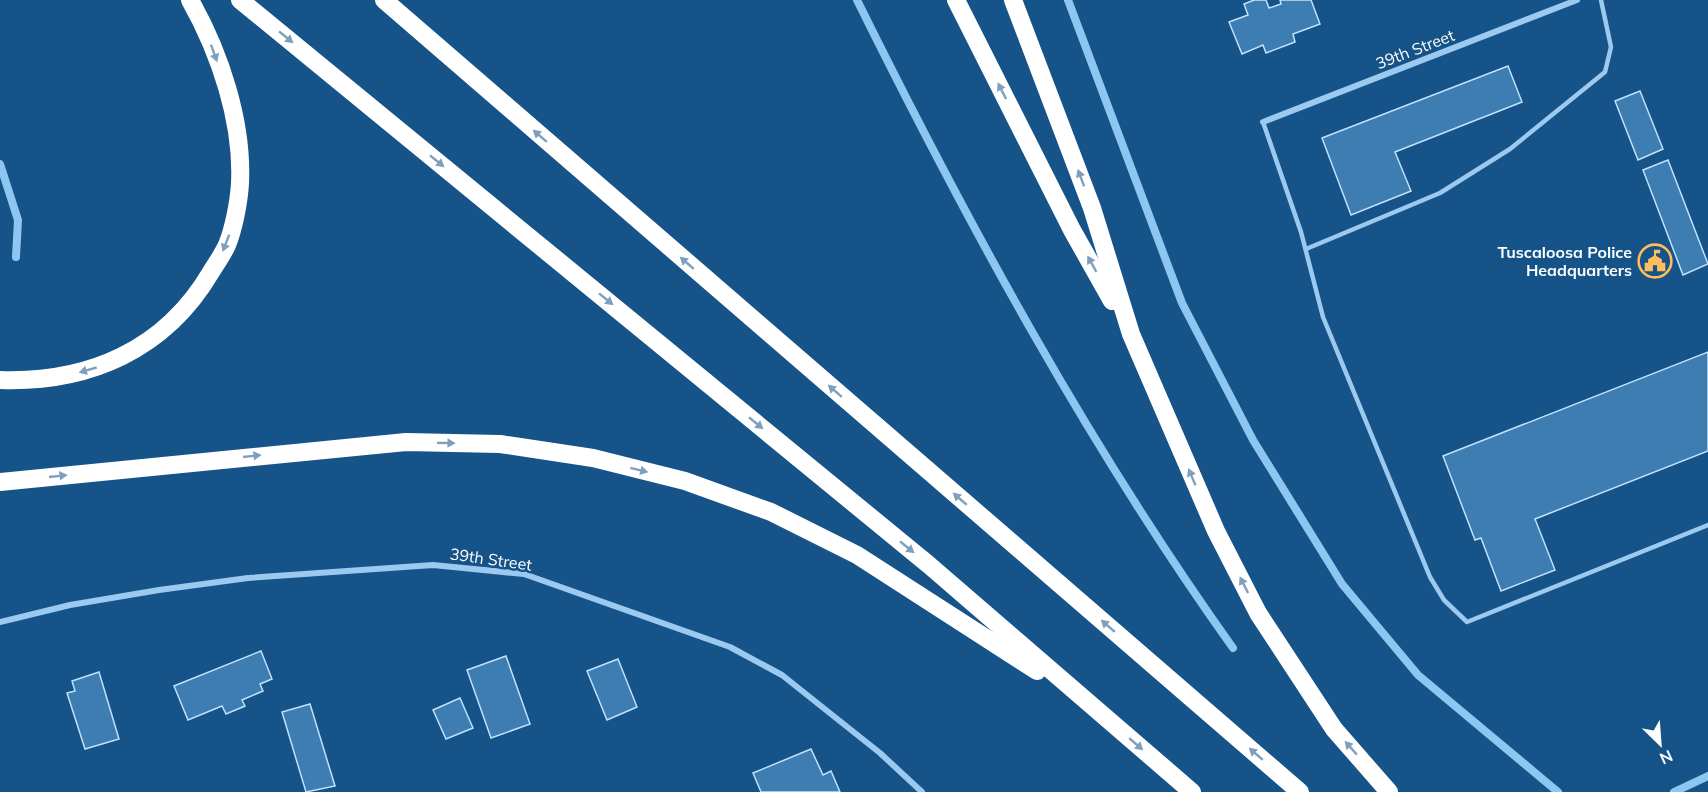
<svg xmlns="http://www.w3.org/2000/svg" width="1708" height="792" viewBox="0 0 1708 792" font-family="Mulish,sans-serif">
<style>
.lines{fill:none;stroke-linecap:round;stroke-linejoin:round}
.stream{stroke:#8ec6f2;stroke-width:8}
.building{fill:#3d7db2;stroke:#c2e1fb;stroke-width:1.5}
.lane{stroke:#9cc9ef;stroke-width:4.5}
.street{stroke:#9cc9ef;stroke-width:6}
.highway{stroke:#fff;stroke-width:18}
.oneway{fill:#7ea0be}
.labels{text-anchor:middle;stroke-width:5;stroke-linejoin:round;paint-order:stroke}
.street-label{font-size:16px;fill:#fff;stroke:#155388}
.poi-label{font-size:16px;font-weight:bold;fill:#fff;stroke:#155388;text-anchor:end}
</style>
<rect width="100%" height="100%" fill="#155388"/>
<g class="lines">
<g class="stream">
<path d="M857 0C968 224 1088 445 1233 648"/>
<polyline points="1068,0 1182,303 1253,440 1342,584 1418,675 1558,792"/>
<polyline points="0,164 18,220 16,257"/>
<polyline points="1674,792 1708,776"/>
</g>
</g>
<g class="building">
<polygon points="1254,0 1266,0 1269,8 1281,4 1280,0 1311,0 1320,24 1293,34 1295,42 1266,53 1263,45 1242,54 1229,22 1248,15 1244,4"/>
<polygon points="1508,66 1522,102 1395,152 1411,191 1351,215 1322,138"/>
<polygon points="1640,91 1663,149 1638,160 1615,101"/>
<polygon points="1668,160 1708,264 1683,275 1643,170"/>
<polygon points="1708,352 1708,451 1535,519 1555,570 1501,591 1481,538 1475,540 1443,456"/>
<polygon points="261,651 272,679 260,684 263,691 242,700 245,706 226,714 222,706 188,720 174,686"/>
<polygon points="506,656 530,724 491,738 467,670"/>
<polygon points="618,659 637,707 607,720 587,671"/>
<polygon points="99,672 119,739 85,749 67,693 75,691 72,681"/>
<polygon points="460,698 473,728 446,739 433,710"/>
<polygon points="310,704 335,786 306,792 282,712"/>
<polygon points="811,749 823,775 831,771 840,792 761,792 753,773"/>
</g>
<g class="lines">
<g class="lane">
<polyline points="1263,122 1301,232 1323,317 1430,577 1444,600 1467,622 1708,525"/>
<polyline points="1306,249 1440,193 1510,149 1605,72 1611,47 1601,0"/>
</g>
<g class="street">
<polyline points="1263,122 1577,0"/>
<polyline points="0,622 70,605 159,590 248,578 433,565 524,574 730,647 782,675 880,753 922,792"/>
</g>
<g class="highway">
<polyline points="240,0 929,565 1192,792"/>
<polyline points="384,0 1300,792"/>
<polyline points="956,0 1072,230 1112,301"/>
<polyline points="1013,0 1092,208 1131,334 1216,531 1258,613 1334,729 1389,792"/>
<path d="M0 380C89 383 165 350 211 272 216 264 223 254 227 245 234 228 239 201 240 183 243 122 220 53 190 0"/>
<polyline points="0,482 406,442 500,444 593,458 685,481 771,512 857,555 1037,671"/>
</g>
</g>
<defs><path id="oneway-solid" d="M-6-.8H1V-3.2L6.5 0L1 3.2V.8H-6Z" transform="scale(1.5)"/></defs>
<g class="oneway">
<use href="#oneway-solid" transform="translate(286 37) rotate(39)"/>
<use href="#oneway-solid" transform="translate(214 53) rotate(70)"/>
<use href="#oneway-solid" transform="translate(1002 91) rotate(-117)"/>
<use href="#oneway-solid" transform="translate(540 136) rotate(-139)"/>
<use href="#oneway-solid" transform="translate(437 161) rotate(39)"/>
<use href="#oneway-solid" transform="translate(1081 178) rotate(-110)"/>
<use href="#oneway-solid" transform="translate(226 243) rotate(111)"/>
<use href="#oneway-solid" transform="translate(687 263) rotate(-139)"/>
<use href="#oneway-solid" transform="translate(1092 264) rotate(-119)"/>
<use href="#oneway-solid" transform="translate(606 299) rotate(39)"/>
<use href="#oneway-solid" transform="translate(88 370) rotate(164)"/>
<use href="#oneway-solid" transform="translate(835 391) rotate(-139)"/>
<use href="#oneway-solid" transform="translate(756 423) rotate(39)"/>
<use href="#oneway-solid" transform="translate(446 443) rotate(1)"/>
<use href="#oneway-solid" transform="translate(252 456) rotate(-6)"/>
<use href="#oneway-solid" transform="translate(639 470) rotate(14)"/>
<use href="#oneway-solid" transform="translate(58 476) rotate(-6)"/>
<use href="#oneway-solid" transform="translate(1192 477) rotate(-113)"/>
<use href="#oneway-solid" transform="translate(960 499) rotate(-139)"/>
<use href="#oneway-solid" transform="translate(907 547) rotate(39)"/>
<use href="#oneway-solid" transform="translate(1244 585) rotate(-117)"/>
<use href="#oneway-solid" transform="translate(1108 626) rotate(-139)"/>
<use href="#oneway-solid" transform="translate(1136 744) rotate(41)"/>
<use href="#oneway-solid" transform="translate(1351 748) rotate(-131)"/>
<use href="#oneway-solid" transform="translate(1256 754) rotate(-139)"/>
</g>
<defs>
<g id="civic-ring" transform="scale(1.725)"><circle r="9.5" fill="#155388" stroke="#ffbe59" stroke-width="1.5"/><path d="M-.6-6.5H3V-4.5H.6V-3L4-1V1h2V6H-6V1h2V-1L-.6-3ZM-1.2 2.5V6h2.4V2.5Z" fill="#ffbe59"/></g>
</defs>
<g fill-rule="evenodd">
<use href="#civic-ring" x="1655" y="261"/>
</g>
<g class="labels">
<g class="street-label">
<text transform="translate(1415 49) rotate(-21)" y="6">39th Street</text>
<text transform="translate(491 559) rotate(8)" y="6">39th Street</text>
</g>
<g class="poi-label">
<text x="1632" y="258">Tuscaloosa Police<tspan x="1632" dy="18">Headquarters</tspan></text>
</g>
</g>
<g transform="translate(1660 744) rotate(155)" stroke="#155388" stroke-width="4.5" paint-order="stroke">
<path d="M0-4.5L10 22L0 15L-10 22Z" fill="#ffffff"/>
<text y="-9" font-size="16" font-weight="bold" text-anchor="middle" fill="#ffffff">N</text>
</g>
</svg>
